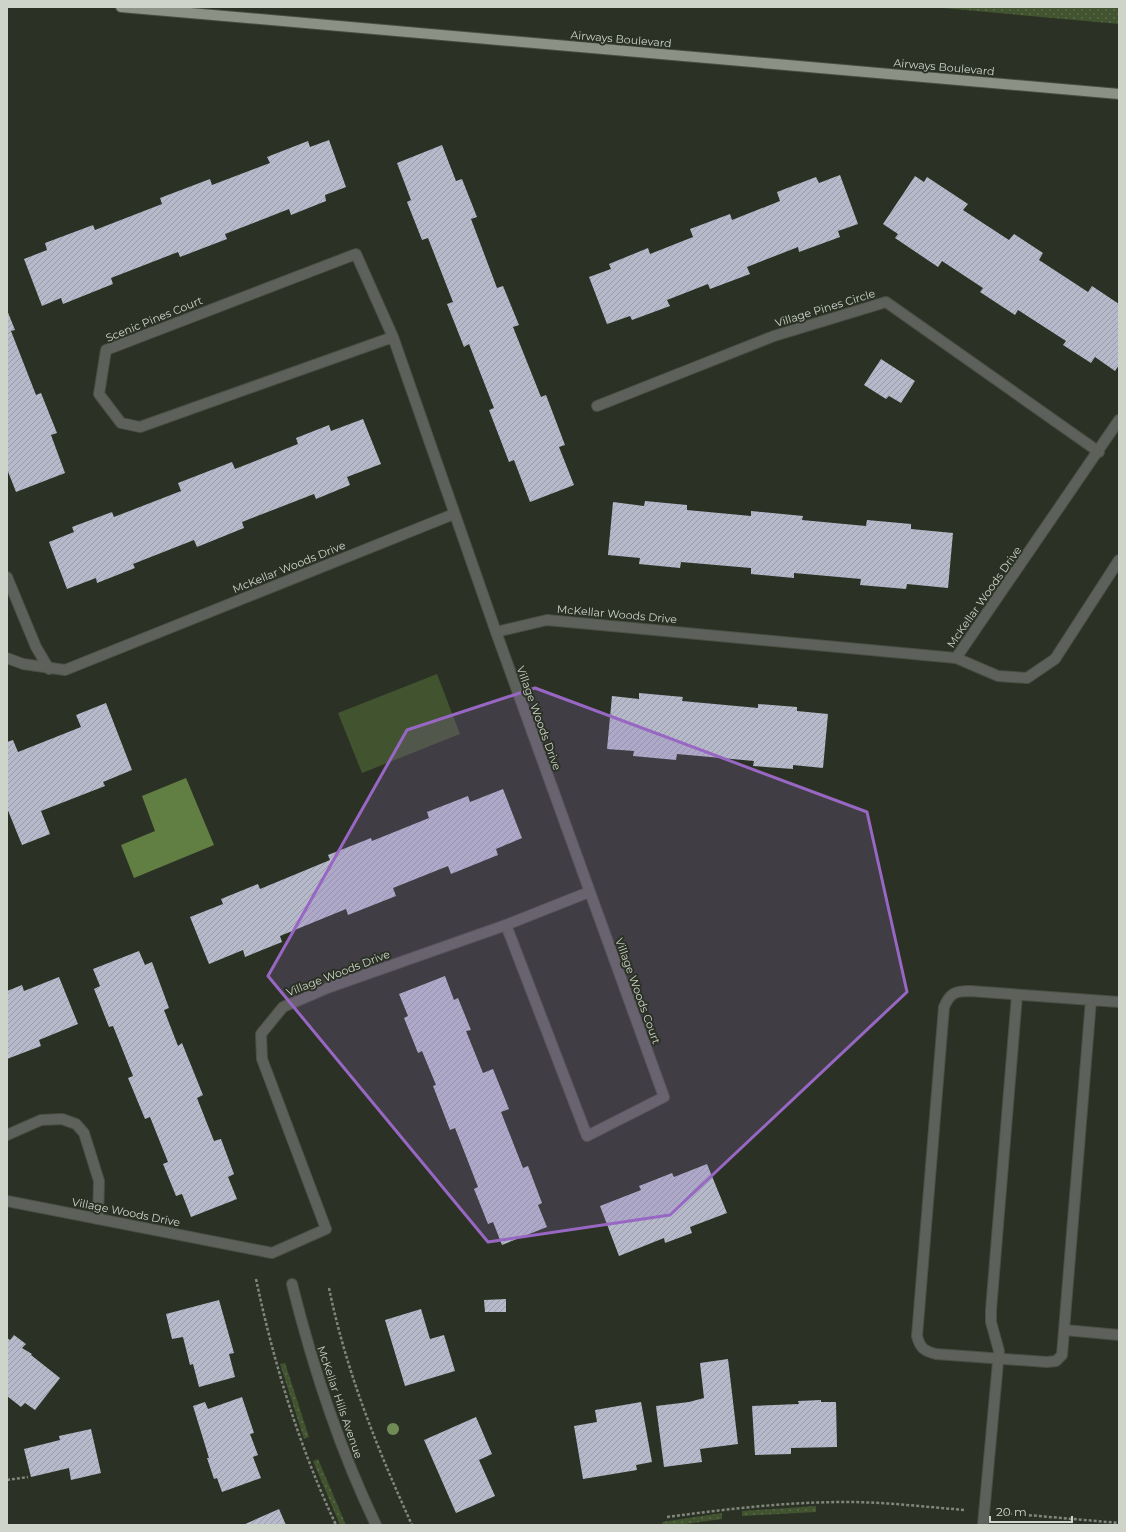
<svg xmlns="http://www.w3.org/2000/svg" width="1126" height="1532" viewBox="0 0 1126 1532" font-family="Montserrat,sans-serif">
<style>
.grass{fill:url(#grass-dots)}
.garden{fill:#41532f}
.water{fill:#627f43}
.building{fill:url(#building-hatch)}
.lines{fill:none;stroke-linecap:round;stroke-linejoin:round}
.minor-casing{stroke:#494f43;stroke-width:12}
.major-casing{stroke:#494f43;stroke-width:12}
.path{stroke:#80867b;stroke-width:2.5;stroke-dasharray:3 2;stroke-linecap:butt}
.minor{stroke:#5e615b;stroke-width:10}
.major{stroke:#8b9285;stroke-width:10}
.tree{fill:#708b55}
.marked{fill:#9867c3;fill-opacity:0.2;stroke:#9867c3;stroke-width:3;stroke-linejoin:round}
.labels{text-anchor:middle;stroke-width:4;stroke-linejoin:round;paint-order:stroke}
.street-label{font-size:11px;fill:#cfd4cb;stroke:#2b3225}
</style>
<defs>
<pattern id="grass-dots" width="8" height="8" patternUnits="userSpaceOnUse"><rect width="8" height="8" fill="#41532f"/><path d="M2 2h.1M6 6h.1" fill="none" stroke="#5b6b4c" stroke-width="1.8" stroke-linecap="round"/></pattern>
<pattern id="building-hatch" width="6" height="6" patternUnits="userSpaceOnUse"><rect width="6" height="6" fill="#b5b9ca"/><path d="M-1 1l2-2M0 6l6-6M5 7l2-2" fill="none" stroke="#979ba7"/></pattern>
</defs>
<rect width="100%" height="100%" fill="#2b3225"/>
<g class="grass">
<polygon points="932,7 1119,7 1119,24"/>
<polygon points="285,1363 309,1437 304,1439 280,1364"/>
<polygon points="318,1459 346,1525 340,1525 313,1461"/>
<polygon points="816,1506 816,1512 742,1516 742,1511"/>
<polygon points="722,1513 722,1519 678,1525 663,1525 662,1522"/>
</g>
<polygon class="garden" points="437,674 460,734 362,773 338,713"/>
<polygon class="water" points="186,778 214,845 134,878 121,845 155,831 142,796"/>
<g class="building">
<polygon points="329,140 346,187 325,195 326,201 291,215 289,209 225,234 227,239 180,257 178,252 111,278 113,284 63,304 61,298 42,306 24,259 47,250 45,243 93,225 95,230 162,204 160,198 210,179 212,185 270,163 267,157 308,141 310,147"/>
<polygon points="442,145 456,181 462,179 477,217 471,219 497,288 503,286 519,325 513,327 541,397 546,395 565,445 559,447 574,485 530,502 514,460 509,462 489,410 494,408 469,344 464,347 447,304 453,302 428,238 422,240 407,202 411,200 397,163"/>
<polygon points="840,175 858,224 838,231 840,237 799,252 798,247 747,267 750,274 710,289 708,284 667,300 670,306 632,320 630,316 607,324 589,277 611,269 609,264 648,248 650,254 693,237 690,229 730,214 732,220 780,201 777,192 816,177 819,183"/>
<polygon points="915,176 924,182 927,177 968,204 963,210 1009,240 1014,234 1043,253 1039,260 1088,292 1092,286 1119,304 1119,365 1115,371 1095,357 1091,363 1063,345 1066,341 1018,310 1015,315 980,292 983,288 942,261 938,267 895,238 898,234 883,224"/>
<polygon points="7,310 15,330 11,331 36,395 41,393 57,433 51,435 65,473 16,492 7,469"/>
<polygon points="881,359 915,381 901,403 889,396 886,399 864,385"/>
<polygon points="363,419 381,464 347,477 350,485 316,499 314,494 242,522 244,528 197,547 194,540 133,564 135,568 97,583 96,578 67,589 49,542 74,532 72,527 112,512 114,517 181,491 178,483 232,462 235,469 298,444 296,438 329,425 331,431"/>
<polygon points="645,501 687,505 687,510 751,516 751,511 803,516 802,520 866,526 867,520 911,524 911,529 953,533 948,588 907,584 906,589 860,585 861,579 794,573 794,578 751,574 751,568 681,562 680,568 639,564 640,558 608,555 613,502 644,506"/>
<polygon points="639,693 683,697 682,701 758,708 758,704 797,707 797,711 828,714 823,768 793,765 793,769 753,766 754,761 677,754 676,760 633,756 634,751 607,749 612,696 639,699"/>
<polygon points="106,703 132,770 103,782 105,786 41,811 50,834 22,845 7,808 7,742 13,740 18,752 81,727 76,715"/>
<polygon points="503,789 522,838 496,849 498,855 451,874 448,866 393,888 396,896 348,915 346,909 280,936 282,942 245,957 243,950 209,964 190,917 223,904 221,899 258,884 260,889 330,860 328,855 371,838 372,841 429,818 427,812 468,796 470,802"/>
<polygon points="139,951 145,965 152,962 169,1008 164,1010 178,1046 182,1043 203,1095 197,1098 214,1141 221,1139 234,1174 228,1177 237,1199 191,1217 182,1194 176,1196 163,1164 168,1162 150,1117 145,1119 128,1078 133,1076 113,1026 109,1027 94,989 100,986 93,969"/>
<polygon points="445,976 454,1000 458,998 471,1030 466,1031 483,1073 493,1069 509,1109 501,1112 523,1168 528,1166 542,1203 538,1205 547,1227 502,1245 493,1222 488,1224 474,1189 478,1187 455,1128 450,1130 433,1086 436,1085 422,1051 418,1053 404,1018 408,1016 399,994"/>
<polygon points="59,977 78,1024 39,1040 41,1046 7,1059 7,991 22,985 24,991"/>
<polygon points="707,1164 727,1213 690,1227 692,1233 665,1243 664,1238 619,1256 600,1206 641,1190 639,1186 672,1173 674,1177"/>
<polygon points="506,1299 506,1312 485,1312 484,1300"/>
<polygon points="219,1300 234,1353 229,1354 235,1377 199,1387 193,1364 190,1365 183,1337 172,1339 166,1314"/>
<polygon points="421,1309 430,1339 444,1335 455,1371 405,1386 385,1320"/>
<polygon points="14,1335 26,1344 22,1348 32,1354 31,1355 60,1378 35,1410 25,1403 21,1407 7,1396 7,1338 10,1340"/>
<polygon points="728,1359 738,1444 700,1449 702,1462 664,1467 656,1406 689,1402 704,1398 700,1363"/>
<polygon points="242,1397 254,1433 250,1434 258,1455 253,1457 261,1478 222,1492 217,1478 214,1479 207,1458 209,1458 193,1406 205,1402 208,1409"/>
<polygon points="821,1400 821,1402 836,1402 837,1447 791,1448 791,1454 755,1455 752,1406 799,1404 798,1401"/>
<polygon points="641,1402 652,1462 636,1465 637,1470 583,1479 574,1426 597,1422 595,1410"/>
<polygon points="476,1417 492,1454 479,1460 495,1496 456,1513 424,1440"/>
<polygon points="91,1429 101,1473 71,1480 69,1468 31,1477 24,1449 60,1440 59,1436"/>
<polygon points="279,1509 286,1525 243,1525"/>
</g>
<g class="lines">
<g class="minor-casing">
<g id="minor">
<polyline points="393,337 140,427 121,423 99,394 106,350 356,254 393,337 496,632 664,1097 587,1136 506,925"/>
<polyline points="597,406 774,336 886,302 1099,452"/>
<polyline points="7,577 36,647 49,669"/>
<polyline points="496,632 547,620 956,658 1119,420"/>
<polyline points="7,658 23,664 65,670 454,514"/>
<polyline points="956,658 998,676 1027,678 1055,659 1119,560"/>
<path d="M1091 1000 1062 1355 1056 1361 1047 1362 936 1354C924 1351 920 1348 917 1336L944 1007C950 993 955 991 970 991L1119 1002"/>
<polyline points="7,1135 41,1120 62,1119 76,1124 84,1133 99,1181 98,1219"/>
<polyline points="7,1201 272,1253 326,1229 262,1059 261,1034 283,1007 330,987 506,925 589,892"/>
<path d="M292 1284C313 1368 338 1446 376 1525"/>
<polyline points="1065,1330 1119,1335"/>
<polyline points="983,1525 999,1351 991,1322 991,1310 1017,995"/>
</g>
</g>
<g class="major-casing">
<polyline id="major" points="121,7 1119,94"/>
</g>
<g class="path">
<path d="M256 1279C274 1364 299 1446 336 1525"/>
<path d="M329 1288C346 1371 377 1448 412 1525"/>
<polyline points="7,1480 28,1477"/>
<polyline points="1004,1513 1119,1523"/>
<path d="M667 1517C727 1509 786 1502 846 1502 886 1502 926 1507 965 1510"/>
</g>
<use href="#minor" class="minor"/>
<use href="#major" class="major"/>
</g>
<circle class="tree" cx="393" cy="1429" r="6"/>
<path class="marked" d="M535 688 867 812 907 992 670 1215 488 1242 268 976 407 730Z"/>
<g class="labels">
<g class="street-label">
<text transform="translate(621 39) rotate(5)" y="4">Airways Boulevard</text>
<text transform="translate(944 67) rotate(5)" y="4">Airways Boulevard</text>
<text transform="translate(825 308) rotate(-17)" y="4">Village Pines Circle</text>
<text transform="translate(154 319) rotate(-22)" y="4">Scenic Pines Court</text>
<text transform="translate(289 567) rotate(-22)" y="4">McKellar Woods Drive</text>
<text transform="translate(984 597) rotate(-55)" y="4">McKellar Woods Drive</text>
<text transform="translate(617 614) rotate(5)" y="4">McKellar Woods Drive</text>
<text transform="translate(539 718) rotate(70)" y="4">Village Woods Drive</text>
<text transform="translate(338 973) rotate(-21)" y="4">Village Woods Drive</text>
<text transform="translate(638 991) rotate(70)" y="4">Village Woods Court</text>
<text transform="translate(126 1212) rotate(11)" y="4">Village Woods Drive</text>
<text transform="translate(340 1402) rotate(71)" y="4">McKellar Hills Avenue</text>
</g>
</g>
<rect width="1126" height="1532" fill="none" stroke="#cfd4cb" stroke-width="16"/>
<path d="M990 1516v6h82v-6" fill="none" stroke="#cfd4cb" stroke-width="2"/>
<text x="996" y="1516" font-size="12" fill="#cfd4cb" stroke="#2b3225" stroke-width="3" paint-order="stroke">20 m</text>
</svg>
